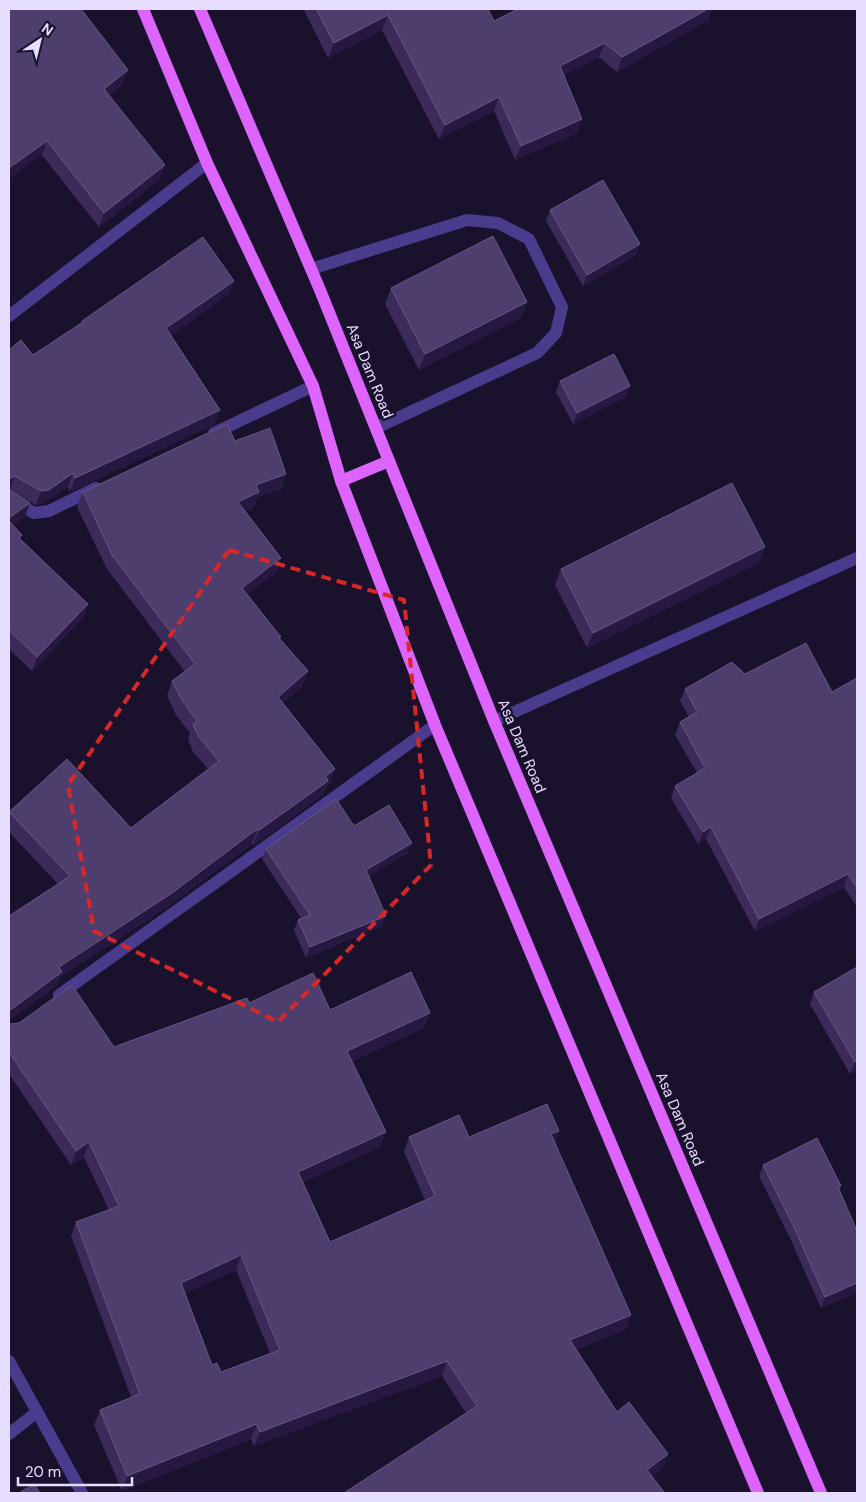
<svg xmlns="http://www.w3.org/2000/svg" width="866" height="1502" viewBox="0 0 866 1502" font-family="'DM Sans',sans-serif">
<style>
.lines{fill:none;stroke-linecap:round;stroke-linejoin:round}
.lane{stroke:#4b3b8d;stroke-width:12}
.street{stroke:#4b3b8d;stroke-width:12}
.primary{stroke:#dd64ff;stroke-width:12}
.wall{fill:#3c2a5b;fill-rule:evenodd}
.shaded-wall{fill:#271841}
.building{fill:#4e3e6d;stroke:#665784;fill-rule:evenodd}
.marked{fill:none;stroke:#d62828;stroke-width:4;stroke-dasharray:10 6;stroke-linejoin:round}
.labels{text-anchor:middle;stroke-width:5;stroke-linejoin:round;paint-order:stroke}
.street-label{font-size:15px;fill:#e7ddff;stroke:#1a112d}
</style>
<rect width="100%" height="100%" fill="#1a112d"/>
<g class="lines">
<polyline class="lane" points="311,269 467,220 498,223 529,239 562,307 556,333 537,353 376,428"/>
<g class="street">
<polyline points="9,316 207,163"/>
<polyline points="214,433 313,386"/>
<polyline points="9,498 34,513 49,511 96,488"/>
<polyline points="494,721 857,558"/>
<polyline points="59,995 435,725"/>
<polyline points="9,1361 82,1493"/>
<polyline points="9,1434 37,1412"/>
</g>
<g class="primary">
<polyline points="143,9 207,163 313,386 341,481 435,725 758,1493"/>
<polyline points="200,9 320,290 494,721 821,1493"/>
<polyline points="341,481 389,461"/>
</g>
</g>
<g class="wall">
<polygon points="9,9 123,84 109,95 160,179 99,227 42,155 9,178"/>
<polygon points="304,9 488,9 494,21 519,9 712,9 708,20 617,72 599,57 564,75 577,133 515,160 494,111 439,139 382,30 328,58 304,10"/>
<polygon points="550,210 636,255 583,286 546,221"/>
<polygon points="234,281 229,294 171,335 215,424 70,492 68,487 44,503 36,505 9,490 25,517 13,525 20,539 88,604 83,618 32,671 9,649 9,350 33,355 81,324 82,321"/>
<polygon points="391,288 527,302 521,318 419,370 385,304"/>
<polygon points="560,381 626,397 573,424 556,392"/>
<polygon points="235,441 286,474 281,489 257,497 254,507 245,511 281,558 276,572 247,594 280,640 308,671 302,686 283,703 335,769 329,784 326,787 323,795 253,846 252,844 166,908 60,977 57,986 58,884 9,832 9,812 131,828 208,769 193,752 188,739 190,733 176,715 167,696 172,681 185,672 107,569 77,507 83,492"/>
<polygon points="759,563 587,648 555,585 561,569"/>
<polygon points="745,674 832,692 857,678 857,907 844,887 755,931 706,839 698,844 671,798 675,786 697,773 675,735 680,722 689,717 680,701 685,689"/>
<polygon points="354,826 408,853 369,876 382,926 306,958 294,930 298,920 301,918 262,859 266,849"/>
<polygon points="857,967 857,1070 850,1074 810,1004 814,992"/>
<path d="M249 1003 330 1010 430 1013 424 1028 352 1061 386 1132 380 1147 303 1182 330 1242 425 1200 404 1152 409 1137H469L559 1131 555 1141 626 1329 576 1350 617 1412 663 1468 652 1476 466 1413 442 1376 254 1446 251 1439 122 1491 94 1425 100 1410 131 1397 71 1236 76 1222 109 1210 84 1157 71 1165 9 1074V1022L11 1024 114 1047ZM236 1270 270 1353 221 1372 212 1365 185 1293Z"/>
<polygon points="763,1165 841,1186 839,1189 857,1231 857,1293 821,1308 790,1238 759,1176"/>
</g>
<g class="shaded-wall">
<polygon points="708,9 712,9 708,20 617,72 622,57"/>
<polygon points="388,15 382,30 328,58 334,43"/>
<polygon points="605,43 599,57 554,80 560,66"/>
<polygon points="128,70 123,84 99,102 104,89"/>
<polygon points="499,97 494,111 439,139 445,125"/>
<polygon points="582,119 577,133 515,160 521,146"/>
<polygon points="47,141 42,155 9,178 9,168"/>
<polygon points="165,165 160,179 99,227 104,213"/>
<polygon points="640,244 636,255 583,286 587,275"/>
<polygon points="234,281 229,294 161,342 166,328"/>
<polygon points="527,302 521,318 419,370 425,354"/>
<polygon points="630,386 626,397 573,424 577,413"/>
<polygon points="220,410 215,424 70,492 75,478"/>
<polygon points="73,473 68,487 44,503 36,505 41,491"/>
<polygon points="286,474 281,489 257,497 254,507 233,516 238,502 256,485"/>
<polygon points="15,476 10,490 9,490 9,479"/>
<polygon points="30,503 25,517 9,528 9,518"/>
<polygon points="765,547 759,563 587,648 593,633"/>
<polygon points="281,558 276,572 236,602 242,588"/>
<polygon points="88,604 83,618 32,671 37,657"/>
<polygon points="308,671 302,686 273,712 278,697"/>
<polygon points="335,769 329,784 326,787 323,795 253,846 258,831"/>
<polygon points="711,827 706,839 698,844 703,832"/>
<polygon points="257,829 252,844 166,908 60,977 57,986 9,1021 9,1010 59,967"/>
<polygon points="412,843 408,853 362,880 366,870"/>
<polygon points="848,874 844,887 755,931 759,919"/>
<polygon points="386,916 382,926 306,958 310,947"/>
<polygon points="430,1013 424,1028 342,1065 347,1051"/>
<polygon points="857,1060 857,1070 850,1074 855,1062"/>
<polygon points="559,1131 553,1145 551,1134"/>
<polygon points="386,1132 380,1147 292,1187 298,1172"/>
<polygon points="89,1142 84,1157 71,1165 76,1151"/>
<polygon points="241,1255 236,1270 176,1297 181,1283"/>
<polygon points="857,1283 857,1293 821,1308 825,1297"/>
<polygon points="631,1315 626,1329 564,1355 570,1340"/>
<polygon points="447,1361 442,1376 254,1446 260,1432"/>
<polygon points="257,1424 251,1439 122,1491 127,1476"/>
<polygon points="668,1454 663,1468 641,1485 647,1470"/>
</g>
<g class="building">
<polygon points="9,9 81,9 128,70 104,89 165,165 104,213 47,141 9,168"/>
<polygon points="316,9 488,9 494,21 518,9 708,9 622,57 605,43 560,66 582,119 521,146 499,97 445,125 388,15 334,43"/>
<polygon points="603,180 640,244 587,275 550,210"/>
<polygon points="493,236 527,302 425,354 391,288"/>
<polygon points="203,237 234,281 166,328 220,410 75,478 73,473 49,490 41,491 15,476 9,479 9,350 21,340 33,355 83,322 82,321"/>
<polygon points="614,354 630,386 577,413 560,381"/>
<polygon points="227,424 235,441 270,428 286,474 256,485 259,492 238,502 281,558 242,588 281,637 279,638 308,671 278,697 335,769 326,776 328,781 258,831 257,829 172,893 59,967 62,972 9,1011 9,916 70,876 9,812 67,759 131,828 219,761 199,737 193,725 197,721 182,700 172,681 195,664 112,555 83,492"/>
<polygon points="732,483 765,547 593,633 561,569"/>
<polygon points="9,490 30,503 9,518"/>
<polygon points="9,521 22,535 19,538 88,604 37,657 9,630"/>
<polygon points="806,643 832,692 857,678 857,888 848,874 759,919 711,827 703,832 675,786 705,768 680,722 697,712 685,689 732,662 745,674"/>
<polygon points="336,799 354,826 389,805 412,843 366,870 386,916 310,947 298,920 310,915 266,849"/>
<polygon points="857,967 857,1060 855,1062 814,992"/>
<path d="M411 972 430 1013 347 1051 386 1132 298 1172 330 1242 435 1196 409 1137 459 1115 469 1137 547 1104 559 1131 551 1134 631 1315 570 1340 617 1412 629 1402 668 1454 647 1470 665 1493H344L477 1406 447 1361 260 1432 257 1424 127 1476 100 1410 140 1394 76 1222 119 1206 89 1142 76 1151 9 1052V1022L11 1024 19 1023 72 985 114 1047 247 998 249 1003 313 973 330 1010ZM241 1255 280 1350 221 1372 217 1363 212 1365 181 1283Z"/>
<polygon points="817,1138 841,1186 838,1187 857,1231 857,1283 825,1297 794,1227 763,1165"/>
<polygon points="34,1484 40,1493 19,1493"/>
</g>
<path class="marked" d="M229 550 404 600 431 865 278 1022 94 931 68 785Z"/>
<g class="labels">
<g class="street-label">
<text transform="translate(370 371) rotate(68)" y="5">Asa Dam Road</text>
<text transform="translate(522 746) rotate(67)" y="5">Asa Dam Road</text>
<text transform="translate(680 1119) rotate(67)" y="5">Asa Dam Road</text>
</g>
</g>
<rect width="866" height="1502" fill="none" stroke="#e7ddff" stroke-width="20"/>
<g transform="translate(40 40) rotate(35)" stroke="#1a112d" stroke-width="4" paint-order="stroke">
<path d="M0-4L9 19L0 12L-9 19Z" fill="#e7ddff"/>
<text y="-8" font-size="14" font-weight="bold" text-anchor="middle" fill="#e7ddff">N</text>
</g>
<path d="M18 1477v8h114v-8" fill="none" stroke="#e7ddff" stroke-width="2.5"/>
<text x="25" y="1477" font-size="15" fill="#e7ddff" stroke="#1a112d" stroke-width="4" paint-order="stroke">20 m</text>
</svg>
